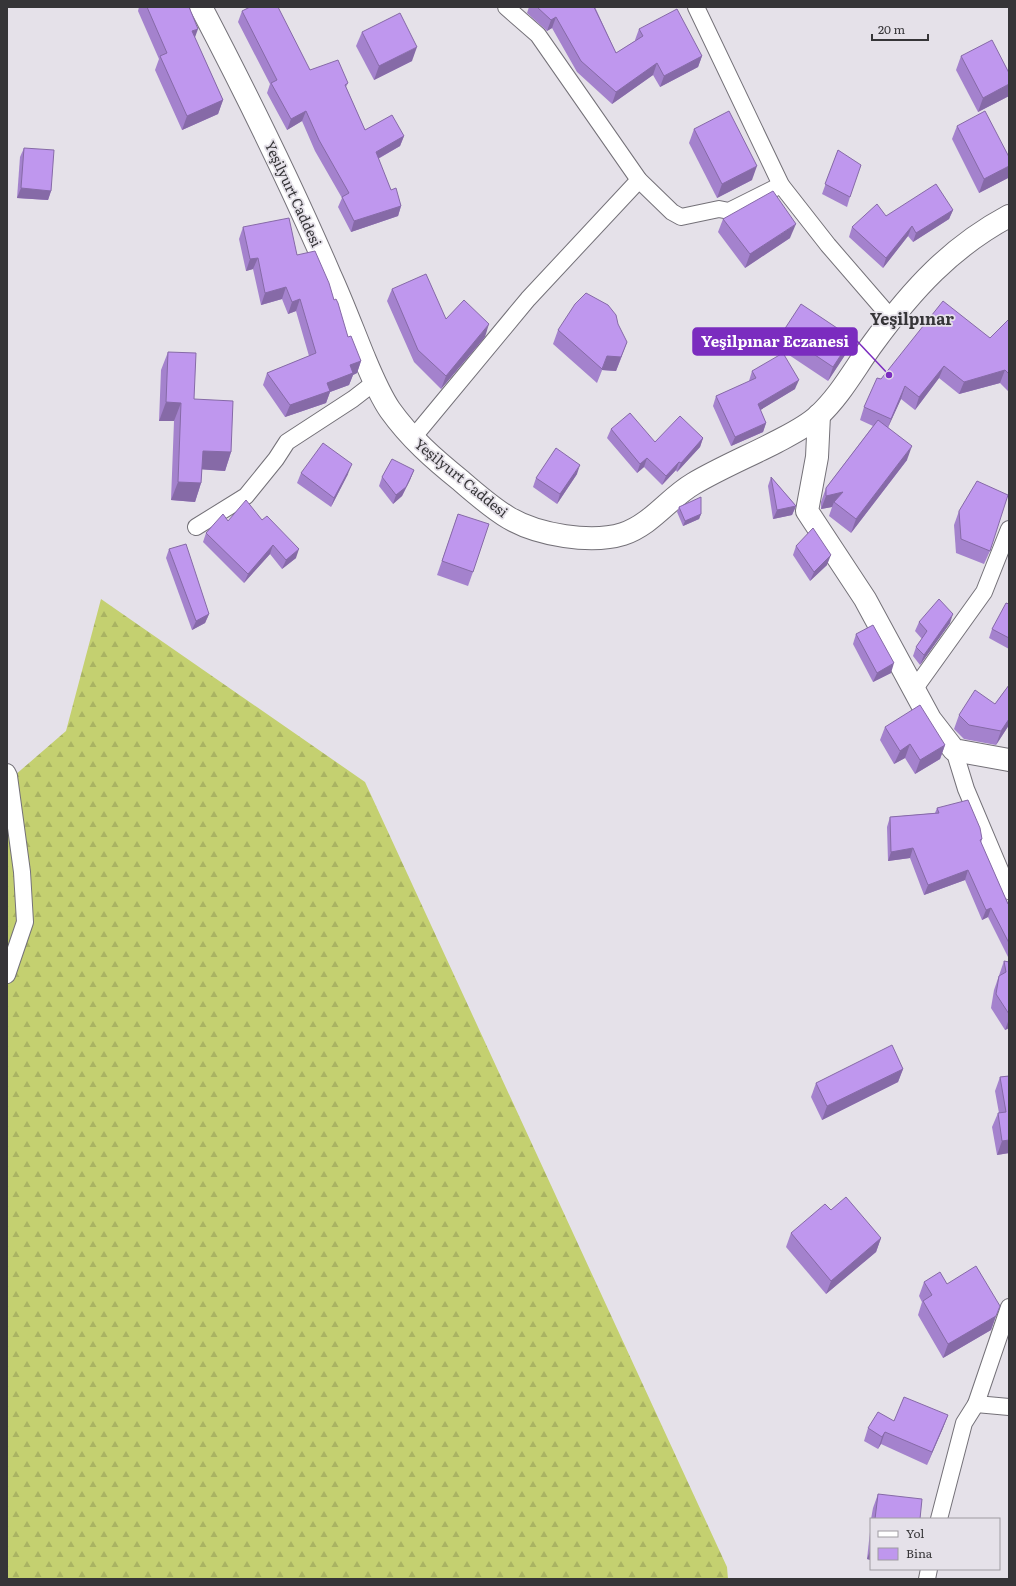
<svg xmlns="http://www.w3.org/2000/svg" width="1016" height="1586" viewBox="0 0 1016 1586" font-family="Literata,serif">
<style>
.forest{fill:url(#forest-firs)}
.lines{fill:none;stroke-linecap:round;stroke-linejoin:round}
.street-casing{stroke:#747178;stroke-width:18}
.secondary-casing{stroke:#747178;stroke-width:24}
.street{stroke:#fff;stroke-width:16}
.secondary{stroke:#fff;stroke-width:22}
.wall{fill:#a482cd}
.shaded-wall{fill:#866aa7}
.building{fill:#bf97ee;stroke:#866aa7}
.labels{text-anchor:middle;stroke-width:3.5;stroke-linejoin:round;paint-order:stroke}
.street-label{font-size:14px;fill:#363538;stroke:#e5e1e9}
.quarter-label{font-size:16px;font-weight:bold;fill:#363538;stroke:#e5e1e9}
.leader{fill:none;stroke:#7b2cbf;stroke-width:1.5}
.callout-dot{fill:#7b2cbf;stroke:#e5e1e9;stroke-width:1.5}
.callout{fill:#7b2cbf;stroke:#7b2cbf;stroke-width:1.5}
.callout-label{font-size:15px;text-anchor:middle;font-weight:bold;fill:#fff}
</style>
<defs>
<pattern id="forest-firs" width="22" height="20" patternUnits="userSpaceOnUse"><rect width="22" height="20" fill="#c4d070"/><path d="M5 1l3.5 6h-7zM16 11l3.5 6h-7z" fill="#a9b362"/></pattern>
</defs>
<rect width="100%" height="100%" fill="#e5e1e9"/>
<polygon class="forest" points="101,599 365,782 727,1567 728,1579 7,1579 7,782 66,731"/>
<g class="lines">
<g class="street-casing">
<g id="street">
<polyline points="506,7 538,35 639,180 672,212 681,217 719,209 729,211 781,185"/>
<polyline points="696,7 781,185 828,245 892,319"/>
<polyline points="412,439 528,299 639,180"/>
<polyline points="196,527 246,496 276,459 287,442 353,399 375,382"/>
<polyline points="913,691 984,592 1009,529"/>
<polyline points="954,750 966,789 1009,891"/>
<polyline points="7,772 9,776 22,872 25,922 7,975"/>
<polyline points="976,1404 1009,1407"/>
<polyline points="939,1519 964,1423 976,1404 1009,1307"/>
<polyline points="927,1579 929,1569"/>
</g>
</g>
<g class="secondary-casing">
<g id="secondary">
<path d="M201 7C247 95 291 184 330 275 342 301 352 328 363 355 371 374 379 394 390 410 410 438 434 459 460 480 475 493 492 508 509 518 538 535 591 544 623 534 651 525 669 498 693 484 720 468 749 456 776 442 791 434 806 427 818 416 841 395 856 366 874 342 912 290 951 247 1009 216"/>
<polyline points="819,415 817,457 807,511 865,599 930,719 954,750 1009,760"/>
</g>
</g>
<use href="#street" class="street"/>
<use href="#secondary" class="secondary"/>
</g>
<g class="wall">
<polygon points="139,7 189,7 195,38 223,100 218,114 182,130 155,70 159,59 138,11"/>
<polygon points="529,7 595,7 616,53 635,41 635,40 639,29 702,56 698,67 660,87 653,75 612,104 577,72 552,28 547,31 527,13"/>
<polygon points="242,11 310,70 348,83 346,87 365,130 404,136 400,146 378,159 391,190 401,206 398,216 351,232 338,207 342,198 315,151 302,121 287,130 267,93 270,84 238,22"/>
<polygon points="362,32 412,61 374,80 356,46"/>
<polygon points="961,56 1009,96 978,112 956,70"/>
<polygon points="957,126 1008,178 979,193 952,139"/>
<polygon points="694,129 752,180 717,198 689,143"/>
<polygon points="24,148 51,191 48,200 17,198 20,157"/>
<polygon points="838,150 850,197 847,207 822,194"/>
<polygon points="953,210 949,219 913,242 908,236 883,268 849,237 852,227 886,216"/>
<polygon points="723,219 790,238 745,268 718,232"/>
<polygon points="243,227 297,255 334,300 348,337 361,361 357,373 353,375 349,385 330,392 326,403 285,417 263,385 267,373 309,356 296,311 288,314 282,299 261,305 253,269 246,271 239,239"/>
<polygon points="392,289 446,319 485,337 441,389 414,362 387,301"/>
<polygon points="1009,319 1009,392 1000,383 959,394 939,378 915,410 901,399 888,427 907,460 851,533 829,516 832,507 821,509 821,502 826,488 873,426 860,420 864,407 881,379 990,338"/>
<polygon points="558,330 622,356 616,371 602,370 597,383 553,344"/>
<polygon points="782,333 852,338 847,352 828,381 777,347"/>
<polygon points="168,352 194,399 231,452 225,471 202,469 201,483 195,502 171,500 174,421 159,421 161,370"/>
<polygon points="752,371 795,389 760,410 766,423 763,432 731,446 713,406 716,396 749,382 749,381"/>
<polygon points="611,429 655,442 703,438 700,447 677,472 676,470 662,485 644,467 637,473 607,438"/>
<polygon points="414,470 410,480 402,496 393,504 379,486 382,477"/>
<polygon points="301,473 348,474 331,507 297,483"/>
<polygon points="577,474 557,504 533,487 536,478"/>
<polygon points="771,477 796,506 792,515 773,519 768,486"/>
<polygon points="679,507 701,514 699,519 683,526 677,512"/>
<polygon points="959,511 990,551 984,564 956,553 954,525"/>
<polygon points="458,514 473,572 468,586 437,575"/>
<polygon points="262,520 296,558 282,569 270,554 244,583 203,542 206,533 228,521"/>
<polygon points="796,546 827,565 810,581 793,555"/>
<polygon points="169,549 209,614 205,623 192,630 166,558"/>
<polygon points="1009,604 1009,649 989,638 992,629"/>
<polygon points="919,622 950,623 920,665 913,656 916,647 922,639 915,631"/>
<polygon points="856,634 891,673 873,682 853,644"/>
<polygon points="1009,685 1009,725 996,745 964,739 954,729 959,715 995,704"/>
<polygon points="885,727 945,745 940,759 915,774 905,758 894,764 880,740"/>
<polygon points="937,808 982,839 981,843 1008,904 1009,903 1009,959 988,917 982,920 965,880 924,895 910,858 888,861 887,827 890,817 935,813"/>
<polygon points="1004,961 1009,962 1009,1028 1005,1030 991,1008 994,990"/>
<polygon points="903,1069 898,1082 822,1120 811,1097 816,1083"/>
<polygon points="1009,1076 1009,1153 997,1155 992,1127 998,1113 999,1113 995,1091 1000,1077"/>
<polygon points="791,1233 881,1238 876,1252 826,1294 786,1247"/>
<polygon points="924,1282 947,1284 996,1316 991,1330 943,1358 918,1315 922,1302 919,1296"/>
<polygon points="948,1415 943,1428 927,1465 881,1444 878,1449 864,1441 868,1428 894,1421"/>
<polygon points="878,1494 920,1519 871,1519 873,1508"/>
<polygon points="871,1523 871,1560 867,1559"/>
</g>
<g class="shaded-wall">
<polygon points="556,17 552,28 547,31 551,20"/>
<polygon points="198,29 193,43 192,31"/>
<polygon points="417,47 412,61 374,80 379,66"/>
<polygon points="702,56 698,67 660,87 664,76"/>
<polygon points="657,63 653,75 612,104 616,92"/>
<polygon points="1009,84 1009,96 978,112 983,98"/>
<polygon points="223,100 218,114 182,130 187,116"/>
<polygon points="306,111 302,121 287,130 291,119"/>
<polygon points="404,136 400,146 372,162 376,152"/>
<polygon points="757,166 752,180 717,198 722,184"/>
<polygon points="1009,166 1009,174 1008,178 979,193 984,179"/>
<polygon points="21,188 51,191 48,200 17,198"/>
<polygon points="401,206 398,216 351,232 354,221"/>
<polygon points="953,210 949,219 913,242 916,233"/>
<polygon points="796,224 790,238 745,268 750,254"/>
<polygon points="912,226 908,236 883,268 886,258"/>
<polygon points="258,258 253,269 246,271 250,259"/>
<polygon points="286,287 282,299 261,305 265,293"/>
<polygon points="300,299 296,311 288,314 292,302"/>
<polygon points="489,324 485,337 441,389 446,376"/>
<polygon points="852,338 847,352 828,381 833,367"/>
<polygon points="627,342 616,371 602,370 597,383 607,356"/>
<polygon points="361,361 357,373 353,375 349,385 330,392 326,403 285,417 290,405 327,383 350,365"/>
<polygon points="944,366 939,378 915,410 919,397"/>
<polygon points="1005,370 1000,383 959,394 964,382"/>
<polygon points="799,380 795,389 754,414 758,404"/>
<polygon points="905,386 901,399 886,432 891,419"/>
<polygon points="166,402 181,403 174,421 159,421"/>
<polygon points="766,423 763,432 731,446 735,437"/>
<polygon points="703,438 700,447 677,472 681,463"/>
<polygon points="912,446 907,460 851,533 856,519"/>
<polygon points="203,451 231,452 225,471 196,469"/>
<polygon points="647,458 644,467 637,473 640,464"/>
<polygon points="679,462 676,470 662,485 666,476"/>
<polygon points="352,464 348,474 331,507 334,498"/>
<polygon points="580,465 577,474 557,504 560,494"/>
<polygon points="414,470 410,480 402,496 393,504 396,495"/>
<polygon points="178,482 201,483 195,502 171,500"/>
<polygon points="843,492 834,502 832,507 821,509 826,496"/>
<polygon points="796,506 792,515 773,519 777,510"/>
<polygon points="701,514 699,519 683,526 685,521"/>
<polygon points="273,545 270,554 244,583 248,574"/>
<polygon points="299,549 296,558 282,569 286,560"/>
<polygon points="831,555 827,565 810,581 814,572"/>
<polygon points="209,614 205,623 192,630 196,621"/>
<polygon points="953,614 950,623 920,665 924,655"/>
<polygon points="894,663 891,673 873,682 877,673"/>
<polygon points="1009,719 1009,725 996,745 1001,731"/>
<polygon points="910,744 905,758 894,764 900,751"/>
<polygon points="945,745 940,759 915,774 920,760"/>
<polygon points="913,848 910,858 888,861 891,852"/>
<polygon points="968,870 965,880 924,895 928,885"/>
<polygon points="991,908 988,917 982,920 986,910"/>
<polygon points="1009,1019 1009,1028 1005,1030"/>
<polygon points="903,1069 898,1082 822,1120 827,1106"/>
<polygon points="1009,1140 1009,1153 997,1155 1002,1141"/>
<polygon points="881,1238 876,1252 826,1294 831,1281"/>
<polygon points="996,1316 991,1330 943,1358 948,1344"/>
<polygon points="948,1415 943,1428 927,1465 932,1452"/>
<polygon points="885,1432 881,1444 878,1449 882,1437"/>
<polygon points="871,1548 871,1560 867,1559"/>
</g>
<g class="building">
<polygon points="147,7 189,7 198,29 192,31 223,100 187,116 160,56 167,53"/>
<polygon points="250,7 278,7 310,70 338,60 348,83 345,85 365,130 392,115 404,136 376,152 391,190 396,188 401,206 354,221 342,197 349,193 319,140 306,111 291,119 271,83 277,80 242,11"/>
<polygon points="537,7 594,7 616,53 643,36 639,29 677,9 702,56 664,76 657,63 616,92 581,61 556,17 551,20"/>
<polygon points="400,13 417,47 379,66 362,32"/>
<polygon points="992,40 1009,73 1009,84 983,98 961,56"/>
<polygon points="729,111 757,166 722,184 694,129"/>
<polygon points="985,111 1009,157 1009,166 984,179 957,126"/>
<polygon points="24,148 54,150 51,191 21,188"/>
<polygon points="838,150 861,165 850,197 825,184"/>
<polygon points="936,184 953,210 916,233 912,226 886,258 852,227 877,204 886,216"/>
<polygon points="773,191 796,224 750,254 723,219"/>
<polygon points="289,218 297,255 315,251 329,283 334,300 336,299 338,303 348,337 351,336 361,361 350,365 353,373 327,383 330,391 290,405 267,373 316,353 300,299 292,302 286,287 265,293 258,258 250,259 243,227"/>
<polygon points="426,274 446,319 464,300 489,324 446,376 418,350 392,289"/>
<polygon points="586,293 608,305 616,315 618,324 627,342 621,357 607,356 602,369 558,330 575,304"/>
<polygon points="943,301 990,338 1009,319 1009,374 1005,370 964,382 944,366 919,397 905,386 891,419 864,407 877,378 881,379"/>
<polygon points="801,304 852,338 833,367 782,333"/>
<polygon points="168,352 196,353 194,399 233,401 231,452 203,451 201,483 178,482 181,403 166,402"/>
<polygon points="783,353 799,380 758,404 766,423 735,437 716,396 756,378 752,371"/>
<polygon points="630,413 655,442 680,416 703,438 681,463 679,462 666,476 647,458 640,464 611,429"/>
<polygon points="878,420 912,446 856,519 834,502 843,492 826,496 826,488"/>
<polygon points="323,443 352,464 334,498 301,473"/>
<polygon points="556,448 580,465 560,494 536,478"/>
<polygon points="392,459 414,470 406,487 396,495 382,477"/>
<polygon points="771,477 796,506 777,510"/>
<polygon points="977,481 1008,495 990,551 961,539 959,511"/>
<polygon points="701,497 701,514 685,521 679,507"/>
<polygon points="246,500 262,520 267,516 299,549 286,560 273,545 248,574 206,533 223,514 228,521"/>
<polygon points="458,514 489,524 473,572 442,561"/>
<polygon points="813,528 831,555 814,572 796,546"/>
<polygon points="186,544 209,614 196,621 169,549"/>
<polygon points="939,599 953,614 924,655 916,647 927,631 919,622"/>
<polygon points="1006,603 1009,604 1009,638 992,629"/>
<polygon points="873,625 894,663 877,673 856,634"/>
<polygon points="1009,685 1009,719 1001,731 969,725 959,715 975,690 995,704"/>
<polygon points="920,705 945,745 920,760 910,744 900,751 885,727"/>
<polygon points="968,800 980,828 982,839 980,840 1008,904 1009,903 1009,943 991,908 986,910 968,870 928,885 913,848 891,852 890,817 939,813 937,808"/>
<polygon points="1004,961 1009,962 1009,1014 996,994 999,976 1006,972"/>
<polygon points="892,1045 903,1069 827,1106 816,1083"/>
<polygon points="1009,1076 1009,1140 1002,1141 998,1113 1006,1112 1000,1077"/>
<polygon points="846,1197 881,1238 831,1281 791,1233 825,1204 831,1210"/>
<polygon points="976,1266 1000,1306 996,1316 948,1344 923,1301 932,1295 924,1282 940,1272 947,1284"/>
<polygon points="904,1397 948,1415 932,1452 885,1432 882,1437 868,1428 878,1412 894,1421"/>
<polygon points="878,1494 922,1499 920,1519 875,1519"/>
</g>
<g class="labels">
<g class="street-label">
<text transform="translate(293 194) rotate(65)" y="5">Yeşilyurt Caddesi</text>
<text transform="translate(461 478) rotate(39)" y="5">Yeşilyurt Caddesi</text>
</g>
<g class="quarter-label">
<text x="912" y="325">Yeşilpınar</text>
</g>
</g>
<path class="leader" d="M889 375L857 341"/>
<circle class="callout-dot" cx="889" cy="375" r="4"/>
<rect class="callout" x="693" y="328" width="164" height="27" rx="4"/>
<g class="callout-label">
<text x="775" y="347">Yeşilpınar Eczanesi</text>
</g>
<rect width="1016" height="1586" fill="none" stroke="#363538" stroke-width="16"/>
<rect x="870" y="1518" width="130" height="52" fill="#e5e1e9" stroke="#9f9ca2"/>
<rect x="878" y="1531" width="20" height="6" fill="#ffffff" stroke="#9f9ca2"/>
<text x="906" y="1538" font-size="12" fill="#363538">Yol</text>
<rect x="878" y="1548" width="20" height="12" fill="#bf97ee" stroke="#9f9ca2"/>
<text x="906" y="1558" font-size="12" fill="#363538">Bina</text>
<path d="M872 34v6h56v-6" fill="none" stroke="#363538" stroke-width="2"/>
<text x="878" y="34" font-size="12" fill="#363538" stroke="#e5e1e9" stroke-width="3" paint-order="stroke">20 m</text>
</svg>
